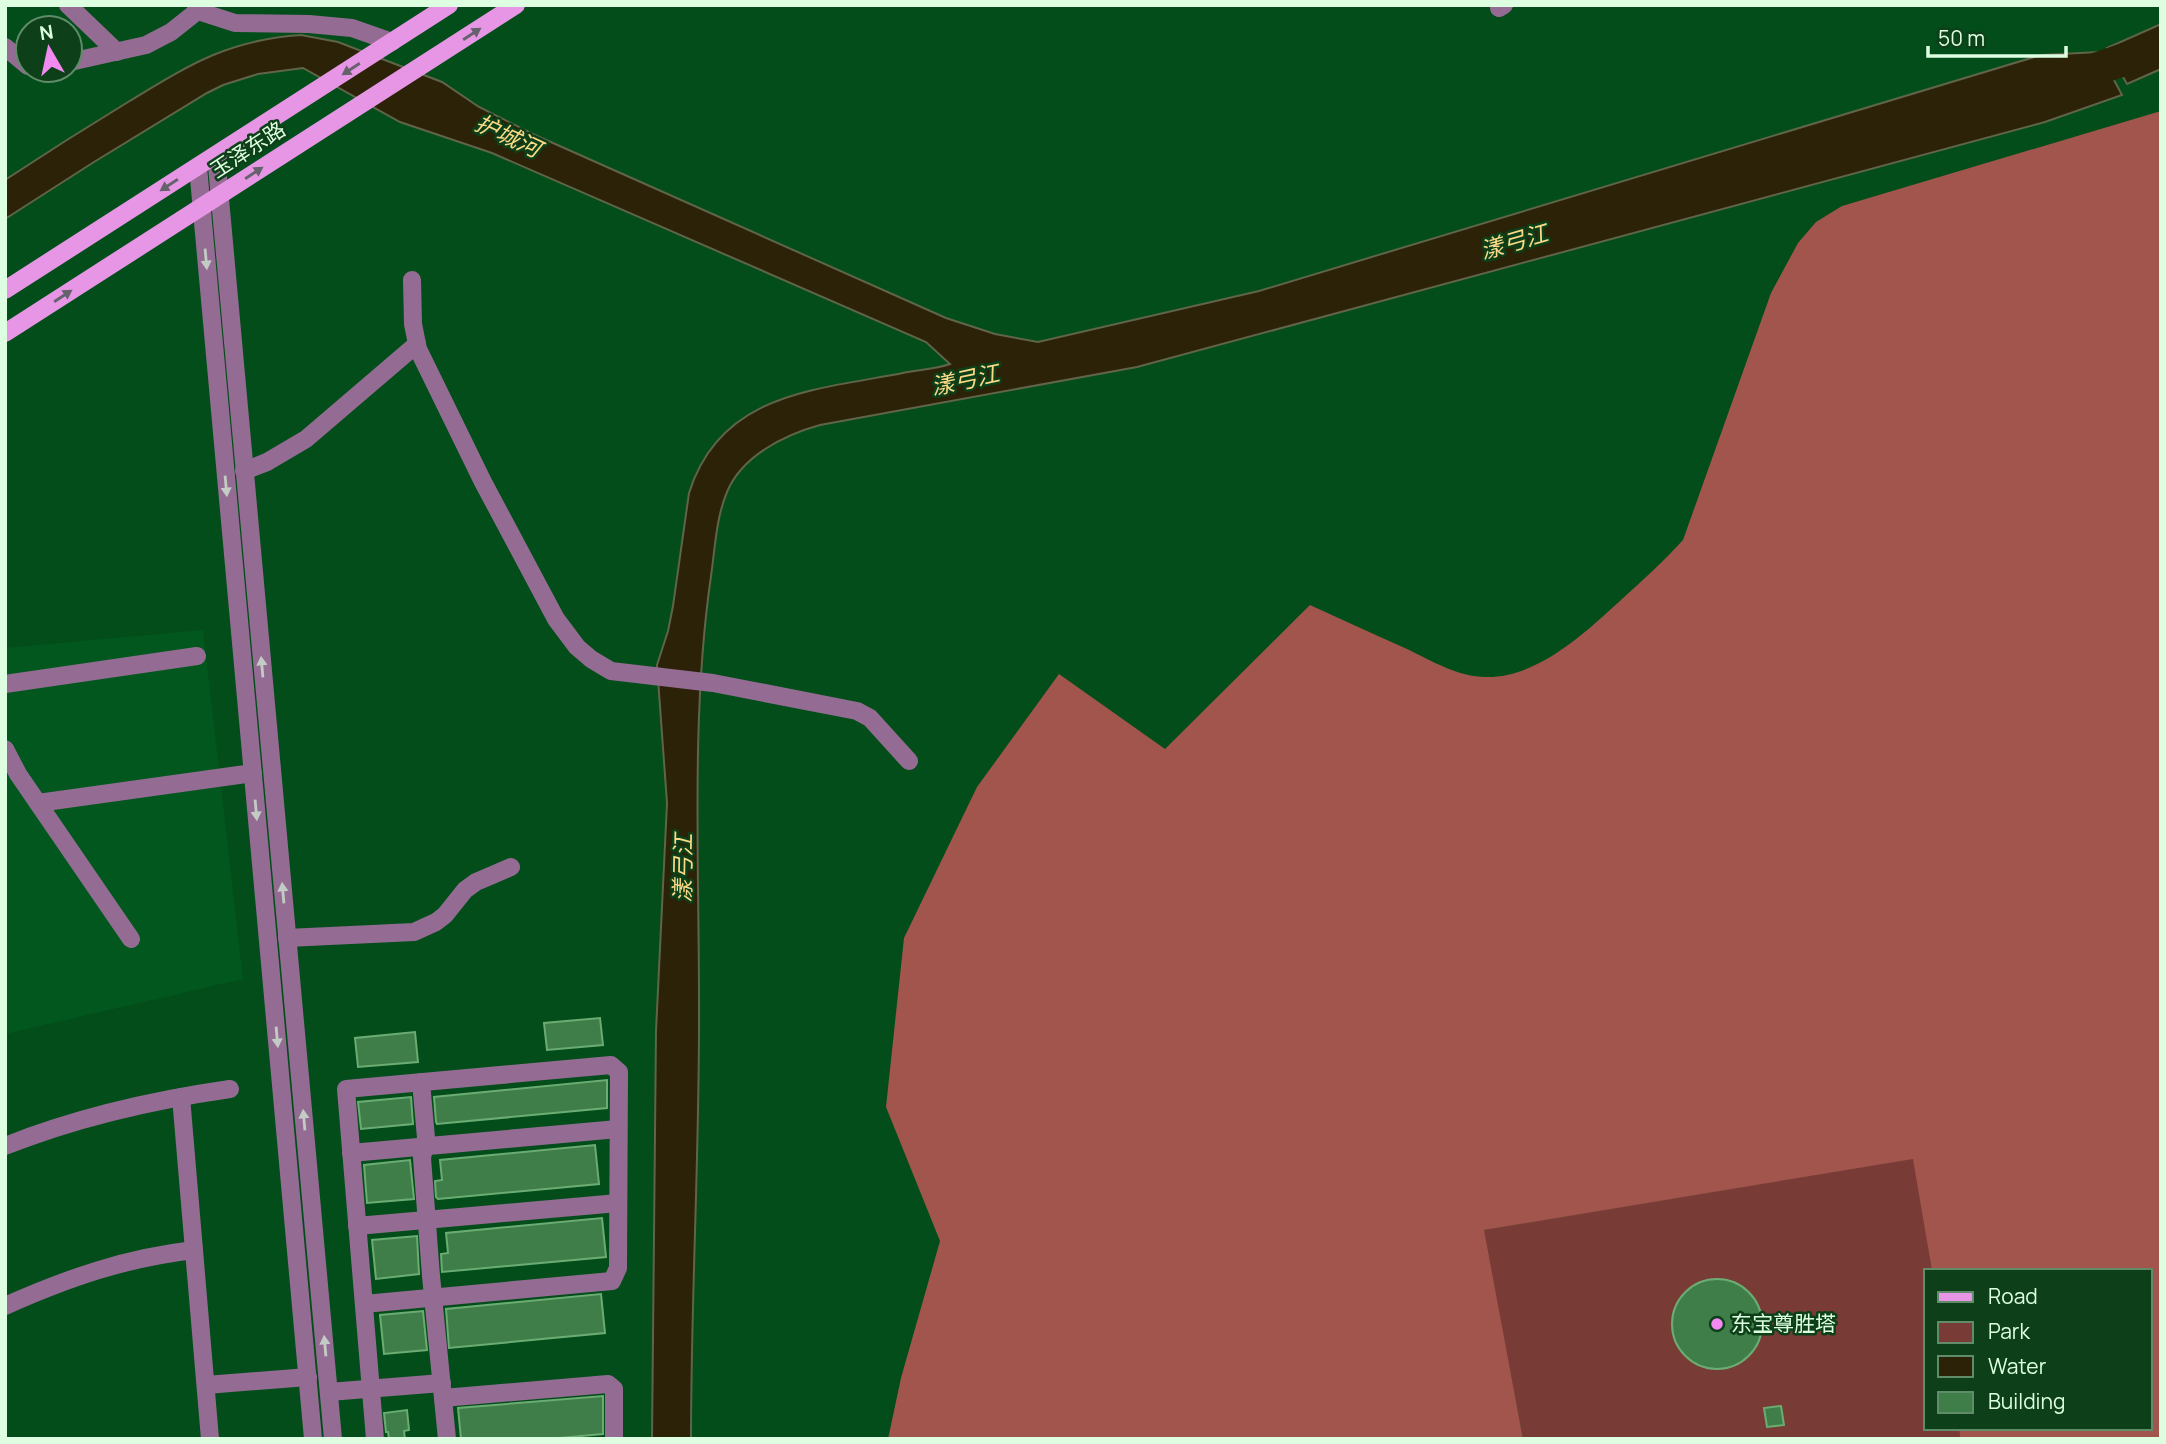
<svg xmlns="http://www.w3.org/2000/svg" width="2166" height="1444" viewBox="0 0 2166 1444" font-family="Manrope,'Noto Sans SC',sans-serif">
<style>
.built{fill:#01571d}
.green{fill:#793b35}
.forest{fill:#a2554c}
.water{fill:#2b2208;stroke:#606449;stroke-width:2}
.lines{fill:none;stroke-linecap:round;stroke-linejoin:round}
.river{stroke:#2b2208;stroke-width:33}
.building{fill:#3f7e49;stroke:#6bac73;stroke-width:2}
.minor{stroke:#946c93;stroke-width:18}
.major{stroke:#e696e5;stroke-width:18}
.oneway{fill:#64626b}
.oneway2{fill:#c3cbc5}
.poi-dot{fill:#f38af2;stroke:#0d4019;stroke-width:2.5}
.labels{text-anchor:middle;stroke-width:5;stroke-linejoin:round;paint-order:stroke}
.street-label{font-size:21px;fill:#ddfee0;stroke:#0d4019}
.poi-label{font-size:21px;fill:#ddfee0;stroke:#0d4019;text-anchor:start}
.water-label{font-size:23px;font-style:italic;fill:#fbd987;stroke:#0d4019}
</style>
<rect width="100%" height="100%" fill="#034d1a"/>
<polygon class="built" points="203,630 243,979 5,1034 5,648"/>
<polygon class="green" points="1914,1158 1932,1271 1926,1271 1926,1428 1959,1428 1960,1439 1523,1439 1483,1230"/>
<path class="forest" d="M2161 111V1439H1960L1959 1428H2150V1271H1932L1913 1159 1484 1230 1523 1439H888L901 1378 940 1241 886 1107 904 938 977 787 1059 674 1165 749 1310 605C1342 620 1374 634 1407 649 1432 661 1458 677 1486 677 1538 678 1586 632 1622 599 1643 580 1664 561 1683 540L1771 293 1798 243 1816 222 1842 206Z"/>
<g class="water">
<polygon points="2161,24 2161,69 2127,84 2107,48"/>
<path d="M301 35 338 42 442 82 479 107 535 135 946 318 995 334 1038 342 1259 291 2041 55 2099 52 2122 95 2045 122 1137 367 820 425C784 435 742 456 727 492 716 518 715 549 711 576 691 713 699 861 699 999 700 1146 691 1292 691 1439H652L656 1031 667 803 657 665 668 631 673 606 689 493C720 393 815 390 903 373 918 370 936 369 950 364L926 342 492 153 400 122 303 68 258 74 223 85 207 93 94 162 5 219V180C46 153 87 127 128 102 189 65 227 40 301 35Z"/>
</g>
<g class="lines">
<polyline class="river" points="2064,80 2161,47"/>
</g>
<g class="building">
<polygon points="600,1018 603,1045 547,1050 544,1023"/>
<polygon points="415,1032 418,1062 358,1067 355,1038"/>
<polygon points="607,1080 607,1108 437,1124 436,1122 434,1097"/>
<polygon points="411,1097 413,1124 361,1129 358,1102"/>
<polygon points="595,1145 599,1184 438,1199 436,1197 435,1181 442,1180 440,1160"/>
<polygon points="410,1160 414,1199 367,1203 364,1165"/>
<polygon points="602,1218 606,1257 442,1272 441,1254 448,1253 446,1233"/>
<polygon points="417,1236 419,1274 376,1279 372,1240"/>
<circle cx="1717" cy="1324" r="45"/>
<polygon points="601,1294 605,1333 449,1348 446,1309"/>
<polygon points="423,1311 427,1350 384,1354 380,1315"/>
<polygon points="603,1396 603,1434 548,1439 461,1439 458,1408"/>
<polygon points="1781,1406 1784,1425 1767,1427 1764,1408"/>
<polygon points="407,1410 409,1430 404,1431 405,1439 389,1439 388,1432 386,1432 384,1413"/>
</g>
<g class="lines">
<g class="minor">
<polyline points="68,5 117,52"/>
<polyline points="196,5 204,13 235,23 309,24 352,28 392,42"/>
<polyline points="1499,8 1504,5"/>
<polyline points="5,47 28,66"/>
<polyline points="70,62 146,45 171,32 200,9"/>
<polyline points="216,155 333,1439"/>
<polyline points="198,167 313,1439"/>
<polyline points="412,280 413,324 418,349 483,482 556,619 577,647 591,659 611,671 713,683 857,711 870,718 909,761"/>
<polyline points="244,471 267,462 306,439 417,344"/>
<polyline points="5,684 197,656"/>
<polyline points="5,749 18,774 131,939"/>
<polyline points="38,803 253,773"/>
<polyline points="287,938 414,932 436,922 445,915 465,890 476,882 511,867"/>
<polyline points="421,1082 426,1138 422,1158 431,1276 447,1439"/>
<polyline points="181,1097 210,1439"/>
<path d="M5 1146C78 1117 153 1100 230 1089"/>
<polyline points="351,1153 618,1129"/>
<polyline points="357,1226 618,1203"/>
<polyline points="364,1304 612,1281 618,1268 619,1072 611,1065 346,1089 375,1439"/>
<path d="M5 1306C68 1278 125 1258 194 1250"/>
<polyline points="206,1385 308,1377"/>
<polyline points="329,1392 442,1383"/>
<polyline points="443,1398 608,1384 614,1389 614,1439"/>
</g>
<g class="major">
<polyline points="5,290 449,5"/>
<polyline points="5,333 516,5"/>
</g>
</g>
<defs><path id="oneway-solid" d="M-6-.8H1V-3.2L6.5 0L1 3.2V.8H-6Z" transform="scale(1.75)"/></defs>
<g class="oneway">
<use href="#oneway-solid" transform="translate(472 34) rotate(-33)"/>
<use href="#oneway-solid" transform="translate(351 69) rotate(147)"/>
<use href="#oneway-solid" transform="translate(254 173) rotate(-33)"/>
<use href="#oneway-solid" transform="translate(169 185) rotate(147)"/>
<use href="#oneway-solid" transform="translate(63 296) rotate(-33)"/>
</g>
<g class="oneway2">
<use href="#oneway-solid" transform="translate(206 259) rotate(85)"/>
<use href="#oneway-solid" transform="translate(226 486) rotate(85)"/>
<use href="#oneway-solid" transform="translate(262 667) rotate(-95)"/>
<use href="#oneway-solid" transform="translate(256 810) rotate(85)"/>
<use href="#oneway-solid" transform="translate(283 893) rotate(-95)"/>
<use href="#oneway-solid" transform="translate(277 1037) rotate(85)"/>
<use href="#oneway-solid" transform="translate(304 1120) rotate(-95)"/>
<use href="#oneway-solid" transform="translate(325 1346) rotate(-95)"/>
</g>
<circle class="poi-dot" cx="1717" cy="1324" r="7"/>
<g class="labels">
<g class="street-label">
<text transform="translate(248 150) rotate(-33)" y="7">玉泽东路</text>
</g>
<g class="poi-label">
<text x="1731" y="1331">东宝尊胜塔</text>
</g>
<g class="water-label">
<text transform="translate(508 136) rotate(25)" y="8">护城河</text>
<text transform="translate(1514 242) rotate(-16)" y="8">漾弓江</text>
<text transform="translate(965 380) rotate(-12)" y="8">漾弓江</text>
<text transform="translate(683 868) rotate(-89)" y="8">漾弓江</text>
</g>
</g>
<rect width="2166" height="1444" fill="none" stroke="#ddfee0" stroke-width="14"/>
<rect x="1924" y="1269" width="228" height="161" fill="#0d4019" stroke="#608c69" stroke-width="2"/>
<rect x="1938" y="1292" width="35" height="10" fill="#e696e5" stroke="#608c69" stroke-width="2"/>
<text x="1988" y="1304" font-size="21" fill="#ddfee0">Road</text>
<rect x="1938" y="1322" width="35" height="21" fill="#793b35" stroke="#608c69" stroke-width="2"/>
<text x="1988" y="1339" font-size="21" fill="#ddfee0">Park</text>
<rect x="1938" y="1356" width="35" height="21" fill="#2b2208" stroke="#608c69" stroke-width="2"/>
<text x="1988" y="1374" font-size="21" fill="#ddfee0">Water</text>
<rect x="1938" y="1392" width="35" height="21" fill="#3f7e49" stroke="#608c69" stroke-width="2"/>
<text x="1988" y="1409" font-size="21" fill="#ddfee0">Building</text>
<g transform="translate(49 49) rotate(351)"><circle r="33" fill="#0d4019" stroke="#608c69" stroke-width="2"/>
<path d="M0-5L12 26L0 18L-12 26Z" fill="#f38af2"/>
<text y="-10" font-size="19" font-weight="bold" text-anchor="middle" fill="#ddfee0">N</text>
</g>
<path d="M1928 46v10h138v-10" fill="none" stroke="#ddfee0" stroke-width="3.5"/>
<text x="1938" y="46" font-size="21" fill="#ddfee0" stroke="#0d4019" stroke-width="5" paint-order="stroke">50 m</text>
</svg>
